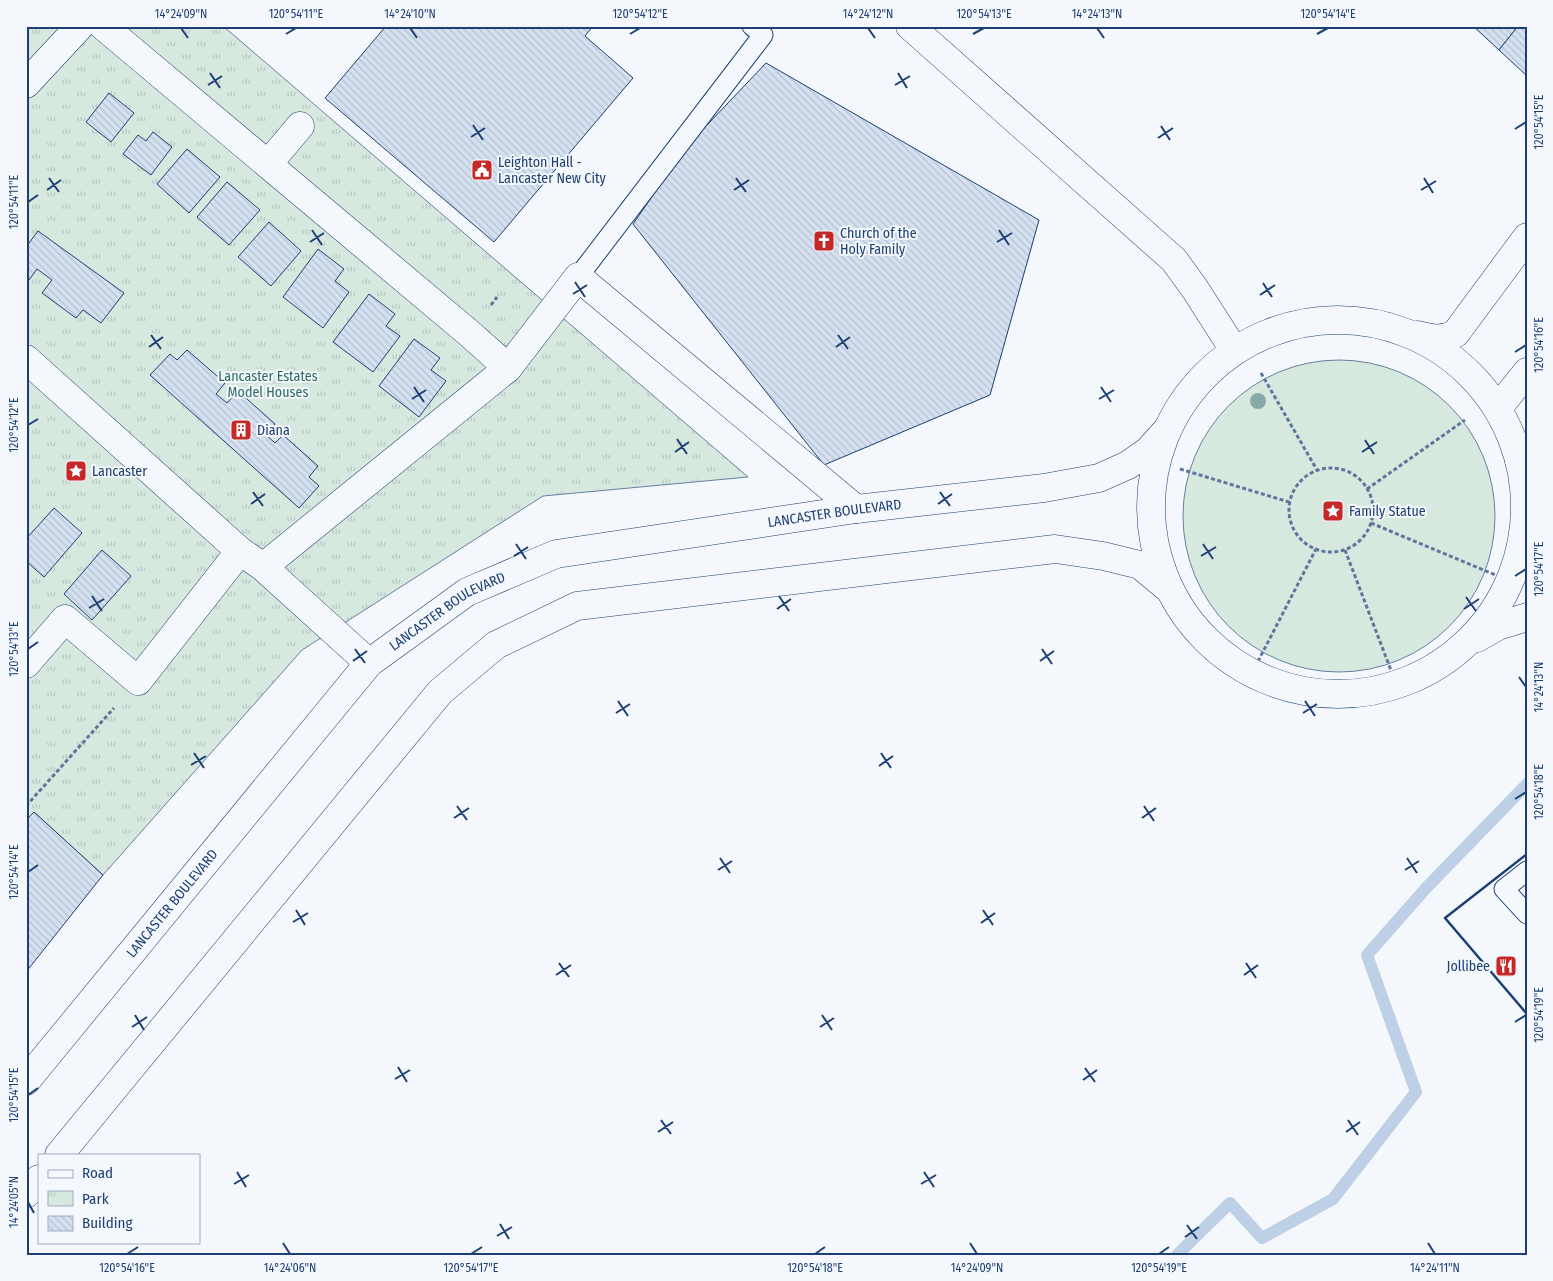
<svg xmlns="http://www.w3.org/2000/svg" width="1553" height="1281" viewBox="0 0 1553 1281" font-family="'Fira Sans Condensed',sans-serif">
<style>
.park{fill:url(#park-tufts);stroke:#687fa3}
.garden{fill:#d7e8df;stroke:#687fa3}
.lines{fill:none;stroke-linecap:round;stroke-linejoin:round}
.stream{stroke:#bed0e5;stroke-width:12}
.building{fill:url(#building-back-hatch);stroke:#1d3f73}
.lane-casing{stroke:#1d3f73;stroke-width:21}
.street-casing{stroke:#1d3f73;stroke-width:29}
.secondary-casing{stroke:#1d3f73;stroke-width:29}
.path{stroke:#5e769c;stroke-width:3;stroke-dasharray:4 2.5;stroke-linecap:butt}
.lane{stroke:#f4f7fb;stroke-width:19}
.street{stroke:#f4f7fb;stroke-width:28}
.secondary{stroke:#f4f7fb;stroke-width:28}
.wall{stroke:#1d3f73;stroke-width:2.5}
.tree{fill:#86aba6}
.ticks{fill:none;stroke:#1d3f73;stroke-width:2}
.labels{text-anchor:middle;stroke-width:4;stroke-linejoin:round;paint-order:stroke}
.poi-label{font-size:14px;fill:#1d3f73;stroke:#f4f7fb;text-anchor:start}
.park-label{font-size:14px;fill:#2c6c60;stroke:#f4f7fb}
.street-label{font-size:14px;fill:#1d3f73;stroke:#f4f7fb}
.neatline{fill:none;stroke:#1d3f73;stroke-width:2}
.ticks-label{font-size:12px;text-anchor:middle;fill:#1d3f73}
</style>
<defs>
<pattern id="park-tufts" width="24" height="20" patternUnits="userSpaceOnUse" patternTransform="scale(1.25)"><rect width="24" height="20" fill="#d7e8df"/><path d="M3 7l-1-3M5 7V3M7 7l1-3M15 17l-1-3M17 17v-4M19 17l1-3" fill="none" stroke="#b8c8c3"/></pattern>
<pattern id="building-back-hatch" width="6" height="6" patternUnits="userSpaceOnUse" patternTransform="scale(1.25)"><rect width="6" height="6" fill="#d5e0f0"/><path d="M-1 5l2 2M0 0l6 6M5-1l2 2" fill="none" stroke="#b6c1d1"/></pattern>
</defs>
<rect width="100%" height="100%" fill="#f4f7fb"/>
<polygon class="park" points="26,26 223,26 748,477 543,496 302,650 103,875 34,812 26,820"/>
<circle class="garden" cx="1339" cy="516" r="156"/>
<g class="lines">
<polyline class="stream" points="1177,1255 1230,1203 1262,1238 1333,1199 1416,1092 1367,955 1427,887 1527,784"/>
</g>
<g class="building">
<polygon points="386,26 593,26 585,36 633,78 494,242 325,98"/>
<polygon points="1473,26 1518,26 1499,50"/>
<polygon points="1518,26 1527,26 1527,76 1499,50"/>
<polygon points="766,63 1039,220 990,395 824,465 633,224 688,145"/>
<polygon points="109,93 134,113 111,142 86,122"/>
<polygon points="153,132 172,147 151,175 123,154 138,135 146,141"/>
<polygon points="187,149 220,177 189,213 157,184"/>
<polygon points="227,182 260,210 229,245 197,217"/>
<polygon points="269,222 301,251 271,286 238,257"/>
<polygon points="38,231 124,293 101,323 83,310 76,318 42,293 52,280 37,269 29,280 26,278 26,247"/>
<polygon points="318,249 344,269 335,281 349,292 323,328 283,297"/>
<polygon points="369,294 395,314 386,326 400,336 373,372 333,342"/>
<polygon points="414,339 440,358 431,370 446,381 419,417 379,386"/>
<polygon points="187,350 225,383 216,394 227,403 238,391 275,424 266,435 275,443 283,435 318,466 309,477 319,486 299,508 150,375 170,354 177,360"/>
<polygon points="54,508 82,533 44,577 26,561 26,539"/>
<polygon points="102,550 131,576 92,620 64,594"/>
<polygon points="34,812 103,875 26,972 26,820"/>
</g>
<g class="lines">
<g class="lane-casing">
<g id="lane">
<polyline points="578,277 763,35 752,26"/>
<polyline points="1527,871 1504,889 1527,914"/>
</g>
</g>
<g class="street-casing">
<g id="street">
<polyline points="103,26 470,334 508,368"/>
<polyline points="26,84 80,26"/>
<polyline points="268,164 300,126"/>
<polyline points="26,359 240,551 263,567 369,663"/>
<polyline points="263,567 508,368 578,277 856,509"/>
<polyline points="26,664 65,619 138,681 240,551"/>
</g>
</g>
<g class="secondary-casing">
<g id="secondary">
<polyline points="910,26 1174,260 1195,289 1234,350"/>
<circle cx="1338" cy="507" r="187"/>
<path d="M1418 335C1432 339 1443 341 1456 333L1527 237"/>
<polyline points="1498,408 1527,372"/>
<polyline points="1477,638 1498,626 1527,617"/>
<path id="s1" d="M26 1081 369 663 467 592 556 554 856 509 1044 488 1099 478 1128 465 1148 451 1166 431"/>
<polyline points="59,1155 440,692 496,645 577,606 1055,549 1103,556 1140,565 1169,589"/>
<polyline points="26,1194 39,1179"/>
</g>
</g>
<g class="path">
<polyline points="491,305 497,297"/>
<polyline points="1261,373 1317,470"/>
<circle cx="1331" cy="510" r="42"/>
<polyline points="1180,469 1289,502"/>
<polyline points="1367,489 1465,420"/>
<polyline points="1371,523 1510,581"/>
<polyline points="1345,550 1397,686"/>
<polyline points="1252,673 1316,549"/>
<polyline points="26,806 114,708"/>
</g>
<use href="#lane" class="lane"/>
<use href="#street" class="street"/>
<use href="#secondary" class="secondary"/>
<polyline class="wall" points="1527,854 1445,918 1527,1014"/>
</g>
<circle class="tree" cx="1258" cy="401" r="8"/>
<path class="ticks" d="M181 28 188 38M410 28 417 38M868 28 875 38M1097 28 1104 38M286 34 296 28M630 34 640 28M973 34 984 28M1317 34 1328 28M210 73 220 88M898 73 907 88M208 85 222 76M895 85 910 76M473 125 483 140M1161 126 1170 140M1515 129 1526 122M471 137 485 128M1158 138 1173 128M49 178 59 192M736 178 746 192M1424 178 1433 193M47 190 61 180M734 190 749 180M1421 190 1436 181M28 202 38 195M312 230 322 245M999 230 1009 245M310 242 324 233M997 242 1012 233M575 282 585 297M1263 283 1272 297M573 294 587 285M1260 295 1275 285M151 335 161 349M838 335 848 349M149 347 163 337M836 347 850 337M1515 352 1526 345M414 387 424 402M1101 387 1111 402M412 399 426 390M1099 399 1114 390M28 425 38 419M677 439 687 454M1365 440 1374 454M675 452 689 442M1362 452 1377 442M253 492 263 506M940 492 950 506M251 504 265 494M938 504 952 494M516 544 526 559M1203 544 1213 559M514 556 528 547M1201 556 1216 547M1515 576 1526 569M92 596 102 611M779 596 789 611M1466 597 1476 611M89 608 104 599M777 609 791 599M1464 609 1479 599M28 649 38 642M355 649 365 663M1042 649 1052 664M353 661 367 651M1040 661 1054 651M1519 677 1526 687M618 701 628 716M1305 701 1315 716M616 713 630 704M1303 713 1317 704M194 753 204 768M881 753 891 768M191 765 206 756M879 766 893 756M1515 799 1526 792M457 806 467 820M1144 806 1154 821M454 818 469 808M1142 818 1156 808M720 858 730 873M1407 858 1417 873M718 870 732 861M1405 870 1419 861M28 872 38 865M296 910 305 925M983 910 993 925M293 922 308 913M981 923 995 913M559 963 569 977M1246 963 1256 978M556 975 571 965M1244 975 1258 965M135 1015 144 1030M822 1015 832 1030M1515 1022 1526 1015M132 1027 147 1017M820 1027 834 1018M398 1067 407 1082M1085 1068 1095 1082M395 1079 410 1070M1083 1080 1097 1070M28 1095 38 1088M661 1120 671 1134M1348 1120 1358 1135M658 1132 673 1122M1346 1132 1360 1122M237 1172 246 1187M924 1172 934 1187M234 1184 249 1175M921 1184 936 1175M28 1202 34 1213M500 1224 509 1239M1187 1225 1197 1239M497 1236 512 1227M1185 1237 1199 1227M283 1243 290 1254M970 1243 977 1254M1428 1243 1435 1254M127 1254 138 1247M471 1254 482 1247M815 1254 825 1247M1159 1254 1169 1247"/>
<defs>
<g id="civic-square" transform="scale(1.125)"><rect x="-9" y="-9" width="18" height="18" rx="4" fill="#c62828" stroke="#f4f7fb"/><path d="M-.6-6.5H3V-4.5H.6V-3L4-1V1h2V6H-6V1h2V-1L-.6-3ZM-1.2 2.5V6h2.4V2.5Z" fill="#fff"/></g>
<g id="church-square" transform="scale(1.125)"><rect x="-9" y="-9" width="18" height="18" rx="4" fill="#c62828" stroke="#f4f7fb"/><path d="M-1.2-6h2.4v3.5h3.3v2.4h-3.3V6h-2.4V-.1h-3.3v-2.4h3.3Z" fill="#fff"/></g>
<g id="building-square" transform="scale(1.125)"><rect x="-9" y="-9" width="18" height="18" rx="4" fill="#c62828" stroke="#f4f7fb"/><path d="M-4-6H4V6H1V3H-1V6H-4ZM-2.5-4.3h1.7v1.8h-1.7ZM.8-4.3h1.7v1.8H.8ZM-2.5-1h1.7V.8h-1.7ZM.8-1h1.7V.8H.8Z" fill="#fff"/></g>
<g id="sight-square" transform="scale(1.125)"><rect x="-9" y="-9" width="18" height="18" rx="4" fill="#c62828" stroke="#f4f7fb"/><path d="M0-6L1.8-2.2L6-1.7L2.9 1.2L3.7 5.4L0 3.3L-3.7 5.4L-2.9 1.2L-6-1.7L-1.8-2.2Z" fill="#fff"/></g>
<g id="restaurant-square" transform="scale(1.125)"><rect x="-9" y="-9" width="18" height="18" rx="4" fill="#c62828" stroke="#f4f7fb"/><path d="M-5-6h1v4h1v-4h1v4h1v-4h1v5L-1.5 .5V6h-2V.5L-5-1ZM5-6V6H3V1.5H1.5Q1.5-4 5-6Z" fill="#fff"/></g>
</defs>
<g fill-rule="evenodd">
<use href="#civic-square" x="482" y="170"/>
<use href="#church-square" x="824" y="241"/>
<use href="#building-square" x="241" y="430"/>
<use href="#sight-square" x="76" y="471"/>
<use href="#sight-square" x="1333" y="511"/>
<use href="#restaurant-square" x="1506" y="966"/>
</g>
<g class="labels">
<g class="poi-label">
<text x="498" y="167">Leighton Hall -<tspan x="498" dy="16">Lancaster New City</tspan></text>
<text x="840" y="238">Church of the<tspan x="840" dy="16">Holy Family</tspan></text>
<text x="257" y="435">Diana</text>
<text x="92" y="476">Lancaster</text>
<text x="1349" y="516">Family Statue</text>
<text x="1490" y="971" text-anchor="end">Jollibee</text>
</g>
<g class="park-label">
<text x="268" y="381">Lancaster Estates<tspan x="268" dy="16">Model Houses</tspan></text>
</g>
<g class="street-label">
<text dy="5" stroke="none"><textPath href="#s1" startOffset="1040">LANCASTER BOULEVARD</textPath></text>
<text dy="5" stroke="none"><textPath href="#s1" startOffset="635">LANCASTER BOULEVARD</textPath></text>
<text dy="5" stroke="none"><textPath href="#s1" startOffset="230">LANCASTER BOULEVARD</textPath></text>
</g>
</g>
<rect width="1553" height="1281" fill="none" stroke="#f4f7fb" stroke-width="55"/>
<rect x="38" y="1154" width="162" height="90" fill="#f4f7fb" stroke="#9eadc5"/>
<rect x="48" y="1170" width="25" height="8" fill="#f4f7fb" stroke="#9eadc5"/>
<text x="82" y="1178" font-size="15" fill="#1d3f73">Road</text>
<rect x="48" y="1191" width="25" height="15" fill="url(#park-tufts)" stroke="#9eadc5"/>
<text x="82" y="1204" font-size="15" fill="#1d3f73">Park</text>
<rect x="48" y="1216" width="25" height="15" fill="url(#building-back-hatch)" stroke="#9eadc5"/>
<text x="82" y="1228" font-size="15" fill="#1d3f73">Building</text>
<rect x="28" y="28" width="1498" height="1226" class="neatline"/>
<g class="ticks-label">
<text x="181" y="18">14°24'09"N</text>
<text x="296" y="18">120°54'11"E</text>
<text x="410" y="18">14°24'10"N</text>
<text x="640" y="18">120°54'12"E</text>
<text x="868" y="18">14°24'12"N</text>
<text x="984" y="18">120°54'13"E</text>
<text x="1097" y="18">14°24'13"N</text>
<text x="1328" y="18">120°54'14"E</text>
<text transform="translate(1539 122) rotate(-90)" y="4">120°54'15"E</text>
<text transform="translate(14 202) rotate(-90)" y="4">120°54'11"E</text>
<text transform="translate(1539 345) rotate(-90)" y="4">120°54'16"E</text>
<text transform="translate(14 425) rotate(-90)" y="4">120°54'12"E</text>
<text transform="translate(1539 569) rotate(-90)" y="4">120°54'17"E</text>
<text transform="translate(14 649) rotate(-90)" y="4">120°54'13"E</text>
<text transform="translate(1539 687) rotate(-90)" y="4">14°24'13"N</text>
<text transform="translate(1539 792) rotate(-90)" y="4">120°54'18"E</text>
<text transform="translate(14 872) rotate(-90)" y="4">120°54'14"E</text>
<text transform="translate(1539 1015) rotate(-90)" y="4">120°54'19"E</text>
<text transform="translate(14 1095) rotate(-90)" y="4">120°54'15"E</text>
<text transform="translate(14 1202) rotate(-90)" y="4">14°24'05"N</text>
<text x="127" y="1272">120°54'16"E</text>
<text x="290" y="1272">14°24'06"N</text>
<text x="471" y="1272">120°54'17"E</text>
<text x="815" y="1272">120°54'18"E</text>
<text x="977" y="1272">14°24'09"N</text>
<text x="1159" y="1272">120°54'19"E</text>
<text x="1435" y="1272">14°24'11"N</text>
</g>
</svg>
